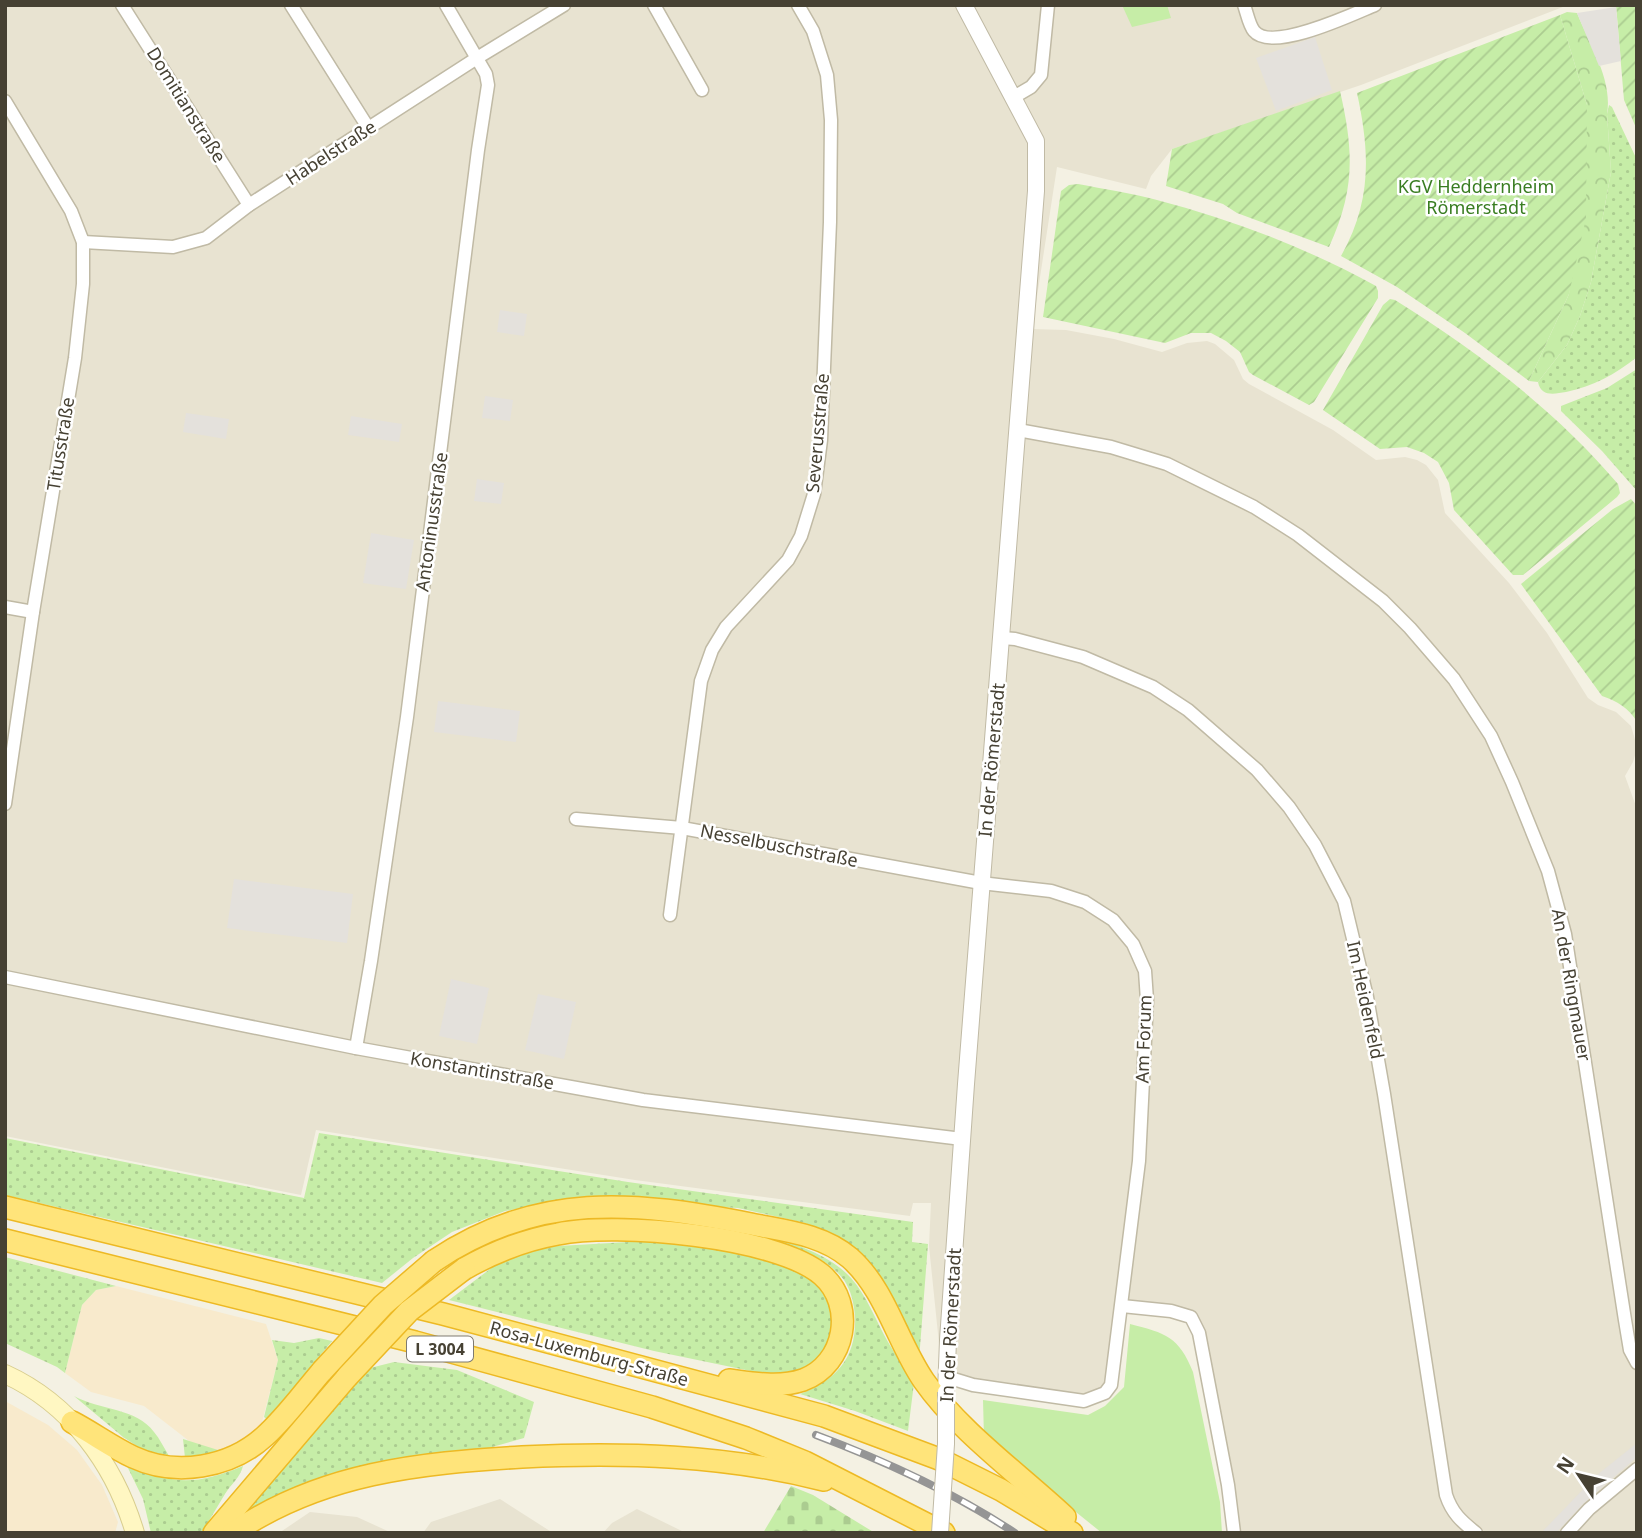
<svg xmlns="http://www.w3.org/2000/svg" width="1642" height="1538" viewBox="0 0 1642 1538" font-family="'Noto Sans',sans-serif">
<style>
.residential{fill:#e8e3d1}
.commercial{fill:#f8eacc}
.grass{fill:url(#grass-dots)}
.forest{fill:url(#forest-crowns)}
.cemetery{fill:url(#cemetery-stones)}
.park{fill:#c6eda7}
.garden{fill:url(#garden-furrows)}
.parking{fill:#e4e1dc}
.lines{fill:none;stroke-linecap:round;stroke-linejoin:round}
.minor-casing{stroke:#c0baa5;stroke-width:15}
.tertiary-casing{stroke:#c0baa5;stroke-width:18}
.secondary-casing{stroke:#d8cd8e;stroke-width:20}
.trunk-casing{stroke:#edb924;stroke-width:24}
.minor{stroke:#fff;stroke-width:12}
.tertiary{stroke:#fff;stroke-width:16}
.secondary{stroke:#fff7c2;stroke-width:18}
.trunk{stroke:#ffe47a;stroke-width:21}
.rail-casing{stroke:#959595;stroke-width:8}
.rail{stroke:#fff;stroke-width:5;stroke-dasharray:16;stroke-linecap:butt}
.tertiary-bridge-casing{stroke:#c0baa5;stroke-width:18;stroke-linecap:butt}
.trunk-bridge-casing{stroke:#edb924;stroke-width:24;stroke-linecap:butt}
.tertiary-bridge{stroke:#fff;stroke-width:16}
.trunk-bridge{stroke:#ffe47a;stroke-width:21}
.labels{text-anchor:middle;stroke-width:5;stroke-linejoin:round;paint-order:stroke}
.shield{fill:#fff;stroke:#7e7a70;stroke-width:2}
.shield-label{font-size:16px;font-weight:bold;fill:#464133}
.street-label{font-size:18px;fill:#464133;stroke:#fff}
.park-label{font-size:18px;fill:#397d21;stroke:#fff}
</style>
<defs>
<pattern id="grass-dots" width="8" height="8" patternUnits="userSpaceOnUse" patternTransform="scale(1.75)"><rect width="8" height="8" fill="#c6eda7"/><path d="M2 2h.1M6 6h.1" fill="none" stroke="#abcc90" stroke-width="1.8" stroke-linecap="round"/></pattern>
<pattern id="forest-crowns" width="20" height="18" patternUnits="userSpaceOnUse" patternTransform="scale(1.75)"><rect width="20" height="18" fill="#c6eda7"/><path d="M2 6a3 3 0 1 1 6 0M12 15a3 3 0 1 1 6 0" fill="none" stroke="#abcc90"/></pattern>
<pattern id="cemetery-stones" width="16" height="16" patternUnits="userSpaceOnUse" patternTransform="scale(1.75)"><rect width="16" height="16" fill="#c6eda7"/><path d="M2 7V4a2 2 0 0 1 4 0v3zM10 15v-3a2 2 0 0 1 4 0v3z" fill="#abcc90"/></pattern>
<pattern id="garden-furrows" width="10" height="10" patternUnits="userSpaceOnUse" patternTransform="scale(1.75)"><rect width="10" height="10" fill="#c6eda7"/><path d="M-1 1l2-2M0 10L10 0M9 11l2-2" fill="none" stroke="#abcc90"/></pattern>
</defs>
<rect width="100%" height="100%" fill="#f4f1e3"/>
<g class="residential">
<polygon points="5,5 1568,5 1361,85 1172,149 1151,176 1146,189 1057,167 1032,329 1066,330 1114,339 1162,352 1187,343 1207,341 1215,344 1234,360 1243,379 1249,384 1333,430 1376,460 1405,457 1417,460 1426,465 1438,480 1445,513 1509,583 1547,633 1588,698 1598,705 1616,712 1631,726 1636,743 1636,752 1633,762 1625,776 1637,809 1637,1533 1231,1533 1189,1312 1118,1303 1108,1382 1085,1398 942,1373 929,1246 931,1203 913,1203 910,1216 635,1180 316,1130 301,1195 5,1136"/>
<polygon points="500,1499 553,1533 423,1533 431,1522"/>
<polygon points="637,1509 686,1533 603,1533 612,1523"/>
<polygon points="310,1512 357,1517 392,1533 279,1533"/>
</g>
<g class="commercial">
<polygon points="116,1286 266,1324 278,1360 261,1426 230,1447 218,1451 193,1444 144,1406 91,1392 65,1373 82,1305 96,1290"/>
<polygon points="5,1401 48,1425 77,1450 102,1485 118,1522 115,1533 5,1533"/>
</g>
<g class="grass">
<path d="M1609 105 1612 107 1637 160V357C1614 375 1594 386 1566 392 1554 394 1541 397 1538 382L1567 345 1580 316 1591 282 1611 172 1607 114Z"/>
<polygon points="1637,369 1637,491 1602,451 1561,411 1561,406 1607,388"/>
<polygon points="319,1133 628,1182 913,1222 912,1242 928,1244 919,1360 875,1276 845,1241 805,1223 738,1208 571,1199 505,1211 452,1232 413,1258 382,1283 5,1195 5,1138 304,1198"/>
<path d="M611 1215C676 1220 806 1228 851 1278 867 1296 876 1321 888 1342 896 1356 906 1370 914 1383L908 1431 855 1411 800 1394C837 1380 857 1357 855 1316 854 1304 851 1290 844 1280 826 1256 795 1247 768 1239L642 1221H581L454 1264 448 1263 496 1237 548 1221Z"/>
<path d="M646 1241C688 1244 805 1255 828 1293 833 1301 834 1315 837 1324L821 1358 803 1371 784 1378 654 1351 449 1300 498 1263 541 1247Z"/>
<polygon points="5,1257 116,1286 96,1290 82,1305 65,1373 57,1367 5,1343"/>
<polygon points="319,1338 332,1341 268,1420 264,1417 278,1360 272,1340 294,1343"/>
<polygon points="394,1362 457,1370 534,1402 524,1438 478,1451 394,1460 231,1529 370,1368"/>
<path d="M74 1396C99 1410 137 1408 154 1432 160 1439 164 1448 169 1456L143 1450 123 1437Z"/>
<polygon points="183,1439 218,1450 229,1447 217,1454 185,1458"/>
<path d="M127 1466C174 1484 195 1486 243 1466 240 1478 231 1484 225 1494 217 1507 210 1520 201 1533H151L143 1499Z"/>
</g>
<path class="forest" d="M1567 12 1577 13C1589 43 1613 80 1607 114L1611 172 1591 282 1580 316 1567 345 1538 382 1529 381 1569 294 1587 105 1560 15Z"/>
<polygon class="cemetery" points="791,1486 813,1495 875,1533 763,1533"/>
<g class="park">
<polygon points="1122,5 1167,5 1171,18 1132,27"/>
<path d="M1130 1324C1166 1333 1179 1337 1193 1372L1220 1502 1222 1533H1102L984 1438 983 1400 1088 1415 1105 1406 1124 1387Z"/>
</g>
<g class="garden">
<polygon points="1616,5 1637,5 1637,130 1624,100"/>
<path d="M1560 15 1587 105 1586 218 1569 294 1529 381 1465 333 1397 287 1341 256C1372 201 1370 153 1357 93Z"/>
<path d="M1340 91C1354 152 1355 190 1329 247L1237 213 1223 204 1166 186 1172 149Z"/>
<path d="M1078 184C1104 189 1131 193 1157 200 1233 220 1307 248 1376 286L1378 291V298L1314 402 1309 405 1253 375 1249 372 1240 352 1226 341 1211 333H1191L1165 343 1043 317 1061 191 1069 185Z"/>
<path d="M1390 299 1395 300C1477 351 1555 410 1618 484L1620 493 1617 497 1523 575H1513L1454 510 1449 483 1438 462 1424 453 1407 447 1380 449 1323 410 1383 305Z"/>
<path d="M1631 499 1637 506V722C1629 708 1617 701 1602 696L1521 584 1613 509Z"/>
</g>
<g class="parking">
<polygon points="1616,7 1621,61 1599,66 1577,13"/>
<polygon points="1315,37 1332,90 1276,111 1256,58"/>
<polygon points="500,310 527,314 524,336 497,332"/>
<polygon points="485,396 513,400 510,421 482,418"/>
<polygon points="186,413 229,419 226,439 183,432"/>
<polygon points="351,416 402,424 399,442 348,435"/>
<polygon points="477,479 504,483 501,504 474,501"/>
<polygon points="371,533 414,540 406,589 363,583"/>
<polygon points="438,701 520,711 516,742 434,732"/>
<polygon points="234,879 353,894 347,943 227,928"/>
<polygon points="451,979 489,988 477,1044 439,1036"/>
<polygon points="538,994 576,1002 564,1059 525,1050"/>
<polygon points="1637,1443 1637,1457 1584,1503 1556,1533 1541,1533 1597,1475"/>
</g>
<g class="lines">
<g class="minor-casing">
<g id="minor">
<polyline points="122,5 249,205"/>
<polyline points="291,5 369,129"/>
<polyline points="654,5 702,90"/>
<path d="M1244 5C1247 13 1249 25 1254 31 1272 53 1353 14 1375 5"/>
<polyline points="1014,97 1031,87 1041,75 1048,5"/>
<polyline points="5,101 71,211 83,242 83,284 75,358 33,612 5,804"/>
<polyline points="83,242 173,247 206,238 249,205 477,58 564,5"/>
<polyline points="1018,430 1111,447 1167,464 1254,507 1298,535 1383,601 1410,628 1454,679 1491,736 1512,782 1548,871 1565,934 1625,1320 1630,1350 1637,1363"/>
<polyline points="5,607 33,612"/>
<path d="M1002 638 1015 639 1083 657 1153 687 1188 710 1257 770 1289 807 1315 845 1344 901 1367 997 1384 1094 1446 1495C1452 1513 1461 1521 1476 1533"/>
<polyline points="576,819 682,828 981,883 1051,891 1085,902 1113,920 1133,944 1145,971 1147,1000 1139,1161 1111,1385 1105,1393 1084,1401 973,1385 947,1377"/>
<polyline points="670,915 701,681 712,650 726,627 788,560 801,536 814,494 821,440 830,222 831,120 827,75 813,31 798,5"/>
<polyline points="5,977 356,1048 643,1100 962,1139"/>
<polyline points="356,1048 371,961 407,717 478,150 488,85 486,74 446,5"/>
<polyline points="1122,1306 1171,1311 1191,1317 1199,1333 1228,1485 1234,1533"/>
<polyline points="1567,1533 1589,1509 1637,1469"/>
</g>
</g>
<g class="tertiary-casing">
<polyline id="tertiary" points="946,1392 948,1340 966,1084 1036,191 1036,141 964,5"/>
</g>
<g class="secondary-casing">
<path id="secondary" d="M5 1374C71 1404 115 1465 135 1533"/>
</g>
<g class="trunk-casing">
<g id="trunk">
<polyline points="5,1207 443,1314 824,1416 939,1459 1001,1490 1072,1533"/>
<polyline points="5,1240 415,1342 652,1407 746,1438 805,1462 944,1533"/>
<path d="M434 1261C538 1191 634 1201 751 1224 785 1231 822 1234 850 1258 886 1290 897 1342 924 1381 959 1431 1020 1475 1065 1517"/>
<path d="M464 1269C494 1252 524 1240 558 1234 616 1222 777 1236 822 1275 856 1305 846 1364 803 1380 779 1388 753 1383 729 1380"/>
<path d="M72 1422C93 1433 112 1447 133 1457 176 1477 230 1468 265 1436 286 1417 303 1393 322 1371"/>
<polyline points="214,1533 347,1377"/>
<path d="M233 1533C321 1473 419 1463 522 1457 623 1452 725 1455 824 1480"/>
</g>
</g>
<use href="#minor" class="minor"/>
<use href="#tertiary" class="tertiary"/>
<use href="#secondary" class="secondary"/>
<use href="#trunk" class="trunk"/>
<g class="rail-casing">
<path id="rail" d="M816 1435C885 1461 953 1492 1015 1533"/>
</g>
<use href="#rail" class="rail"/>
<g class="tertiary-bridge-casing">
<polyline id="tertiary-bridge" points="940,1533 946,1444 946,1392"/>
</g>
<g class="trunk-bridge-casing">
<g id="trunk-bridge">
<polyline points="322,1371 383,1305 434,1261"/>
<polyline points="347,1377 409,1311 464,1269"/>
</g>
</g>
<use href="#tertiary-bridge" class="tertiary-bridge"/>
<use href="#trunk-bridge" class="trunk-bridge"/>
</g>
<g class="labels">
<rect class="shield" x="407" y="1336.5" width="66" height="25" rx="5"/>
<g class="shield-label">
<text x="440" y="1355">L 3004</text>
</g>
<g class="street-label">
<text transform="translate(186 105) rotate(58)" y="6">Domitianstraße</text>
<text transform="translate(331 153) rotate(-33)" y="6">Habelstraße</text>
<text transform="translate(818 433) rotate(-85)" y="6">Severusstraße</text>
<text transform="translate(61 444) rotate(-81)" y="6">Titusstraße</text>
<text transform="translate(432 522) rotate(-82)" y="6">Antoninusstraße</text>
<text transform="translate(992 760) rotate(-85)" y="6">In der Römerstadt</text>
<text transform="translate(779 846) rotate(11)" y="6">Nesselbuschstraße</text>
<text transform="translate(1571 985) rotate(80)" y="6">An der Ringmauer</text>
<text transform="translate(1365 1000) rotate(78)" y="6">Im Heidenfeld</text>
<text transform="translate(1144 1039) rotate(-88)" y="6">Am Forum</text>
<text transform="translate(482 1071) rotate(10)" y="6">Konstantinstraße</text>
<text transform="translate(951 1325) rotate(-87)" y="6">In der Römerstadt</text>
<text transform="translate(589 1354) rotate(15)" y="6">Rosa-Luxemburg-Straße</text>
</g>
<g class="park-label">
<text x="1476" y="193">KGV Heddernheim<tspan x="1476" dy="21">Römerstadt</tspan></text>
</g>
</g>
<rect width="1642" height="1538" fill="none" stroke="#464133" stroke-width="14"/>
<g transform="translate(1579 1475) rotate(305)" stroke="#ffffff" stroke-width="5" paint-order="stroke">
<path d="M0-5L12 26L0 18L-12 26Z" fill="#464133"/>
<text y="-10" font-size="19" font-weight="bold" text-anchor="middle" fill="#464133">N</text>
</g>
</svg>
